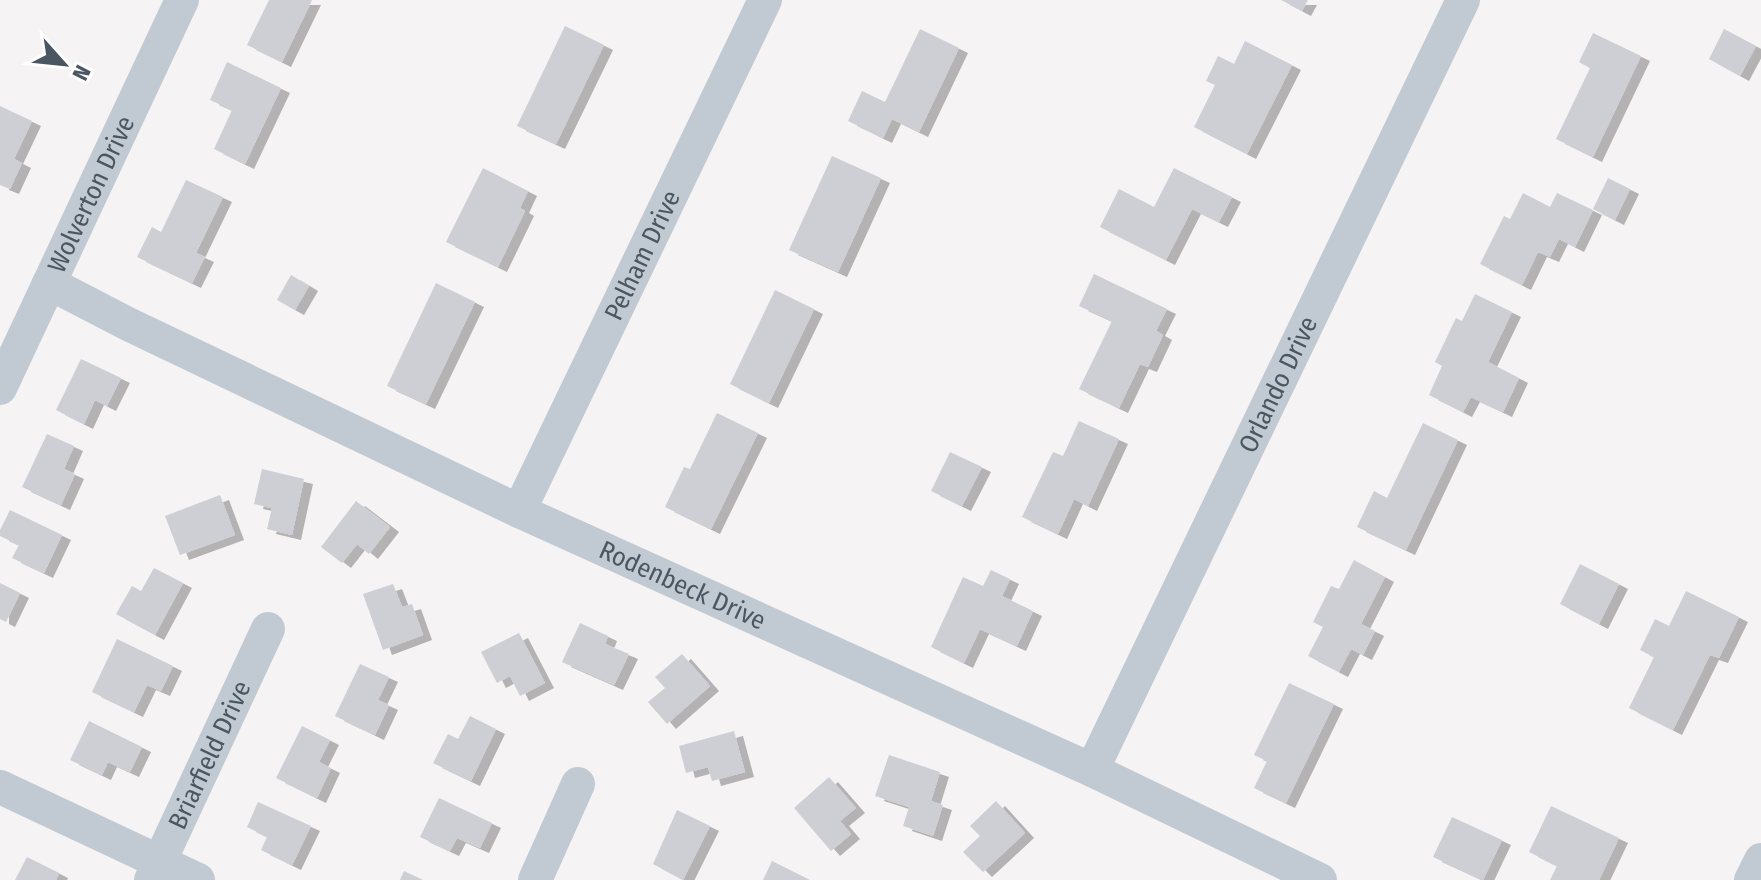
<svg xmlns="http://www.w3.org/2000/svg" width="1761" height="880" viewBox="0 0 1761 880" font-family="'Fira Sans Condensed',sans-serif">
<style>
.building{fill:#cdcfd5;filter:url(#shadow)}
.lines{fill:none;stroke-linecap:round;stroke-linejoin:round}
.minor{stroke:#c1cad2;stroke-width:34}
.labels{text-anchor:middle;stroke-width:7;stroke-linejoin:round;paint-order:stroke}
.street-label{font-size:26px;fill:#4a5661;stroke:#fff}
</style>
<defs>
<filter id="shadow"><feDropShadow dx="9" dy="5" stdDeviation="0" flood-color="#0004"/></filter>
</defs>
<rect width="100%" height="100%" fill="#f5f3f3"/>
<g class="building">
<polygon points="269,0 312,0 282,62 247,45"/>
<polygon points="1281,0 1308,0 1302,11"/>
<polygon points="565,26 604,45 556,144 517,126"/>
<polygon points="920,29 959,48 919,132 892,119 883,138 848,121 862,91 885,102"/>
<polygon points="1724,29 1756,46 1740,76 1709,59"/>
<polygon points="1593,33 1641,56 1593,157 1556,139 1590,68 1579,62"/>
<polygon points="1245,41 1292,65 1247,154 1194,127 1215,85 1206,81 1218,56 1234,64"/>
<polygon points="227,62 281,88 245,164 214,149 232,110 210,100"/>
<polygon points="0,106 32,121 14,159 22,163 10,189 0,185"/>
<polygon points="832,156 881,178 838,272 789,250"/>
<polygon points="483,168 528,191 520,208 525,211 498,267 446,242"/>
<polygon points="1174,168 1232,197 1219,222 1192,209 1166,260 1100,227 1119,189 1154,207"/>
<polygon points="1608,178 1630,189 1615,220 1593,209"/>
<polygon points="186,180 223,197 196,253 205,257 192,283 137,257 152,227 161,232"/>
<polygon points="1523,193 1550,207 1557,193 1593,210 1575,247 1559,239 1550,257 1538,252 1522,285 1480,264 1504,216 1510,219"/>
<polygon points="1094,274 1167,309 1156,331 1163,335 1148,367 1140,364 1119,408 1079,389 1112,321 1079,306"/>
<polygon points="291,275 309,286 295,310 277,300"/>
<polygon points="436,283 475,302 426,404 387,386"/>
<polygon points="775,290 814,309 769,403 730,384"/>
<polygon points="1475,294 1512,312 1488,362 1519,378 1503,412 1471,397 1463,412 1429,395 1442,366 1435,362 1456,318 1462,321"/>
<polygon points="81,359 121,378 107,406 95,400 84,424 56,410"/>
<polygon points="717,413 758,433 711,529 665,507 684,467 690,469"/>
<polygon points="1079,421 1119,439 1088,506 1074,499 1058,534 1022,517 1053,452 1063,456"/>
<polygon points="1423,423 1458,440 1406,550 1357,527 1374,491 1387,498"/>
<polygon points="47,434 74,446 64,469 75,474 61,505 22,487"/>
<polygon points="950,452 982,467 962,506 931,491"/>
<polygon points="262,469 304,479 292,535 267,529 272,508 254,504"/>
<polygon points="220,495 235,535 180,555 165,516"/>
<polygon points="356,501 390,527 369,554 357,544 342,563 321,547"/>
<polygon points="10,510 62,535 44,573 12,558 19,545 0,536 0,530"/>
<polygon points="1354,560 1385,577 1361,624 1375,631 1363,655 1351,649 1339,672 1308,656 1323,627 1313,622 1331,586 1339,589"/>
<polygon points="1580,564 1619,584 1599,624 1560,604"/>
<polygon points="154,568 183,583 155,635 116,614 132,586 141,591"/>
<polygon points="991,570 1010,579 1002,596 1033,611 1017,646 980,629 964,663 931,647 963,577 983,586"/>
<polygon points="0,583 20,593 6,622 0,619"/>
<polygon points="393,584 402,607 412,604 423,635 383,650 363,594"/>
<polygon points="1686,591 1739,617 1719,658 1710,655 1673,730 1629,708 1654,657 1640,650 1655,619 1669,626"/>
<polygon points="580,623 608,636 605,644 629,654 614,685 562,662"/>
<polygon points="519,633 545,683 520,696 510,676 497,683 481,652"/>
<polygon points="117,639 173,666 161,691 147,685 134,712 92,692"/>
<polygon points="682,654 710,686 667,724 648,702 665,688 655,677"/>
<polygon points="360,664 389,677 378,700 389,705 375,735 335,716"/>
<polygon points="1289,683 1334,704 1286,803 1254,788 1267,761 1254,755"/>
<polygon points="470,716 496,729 471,781 433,763 448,734 458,739"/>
<polygon points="89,721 142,747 130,772 108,762 102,775 70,760"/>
<polygon points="302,726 330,740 319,762 331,768 317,798 276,778"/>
<polygon points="734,731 745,772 712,781 708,767 686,773 679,746"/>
<polygon points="889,755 940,772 931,801 943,805 933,836 903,826 909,807 875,796"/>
<polygon points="829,777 856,808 840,821 851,834 831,851 794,808"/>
<polygon points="439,798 492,823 480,848 457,838 450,851 420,837"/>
<polygon points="996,801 1025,833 983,872 963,852 980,836 970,826"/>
<polygon points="258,802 311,826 292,865 261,850 267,837 247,827"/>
<polygon points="1551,806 1619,838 1599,880 1550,880 1557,866 1529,852"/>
<polygon points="677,810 710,826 683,880 653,864"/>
<polygon points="1452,817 1502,840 1483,880 1433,857"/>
<polygon points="27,857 59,873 56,880 15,880"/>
<polygon points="772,861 810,880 763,880"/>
<polygon points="404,871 423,880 400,880"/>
</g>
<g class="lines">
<g class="minor">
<path id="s1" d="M49 283 128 324 519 511 1092 770 1320 880"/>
<path id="s2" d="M0 388 182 0"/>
<path id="s3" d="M519 511 765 0"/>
<path id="s4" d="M1092 770 1463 0"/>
<polyline points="0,787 198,880"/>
<path id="s5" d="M151 880 268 629"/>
<polyline points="535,880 578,784"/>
<polyline points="1751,880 1761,860"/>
</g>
</g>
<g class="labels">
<g class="street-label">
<text dy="9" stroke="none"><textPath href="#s2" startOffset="214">Wolverton Drive</textPath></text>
<text dy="9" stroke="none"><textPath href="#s3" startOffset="284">Pelham Drive</textPath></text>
<text dy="9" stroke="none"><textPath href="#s4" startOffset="428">Orlando Drive</textPath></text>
<text dy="9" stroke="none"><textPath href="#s1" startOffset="702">Rodenbeck Drive</textPath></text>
<text dy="9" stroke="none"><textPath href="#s5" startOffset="138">Briarfield Drive</textPath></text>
</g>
</g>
<g transform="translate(64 64) rotate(117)" stroke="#ffffff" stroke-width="6" paint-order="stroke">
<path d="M0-6L14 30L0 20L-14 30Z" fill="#4a5661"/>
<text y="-12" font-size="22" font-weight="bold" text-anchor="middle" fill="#4a5661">N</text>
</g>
</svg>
